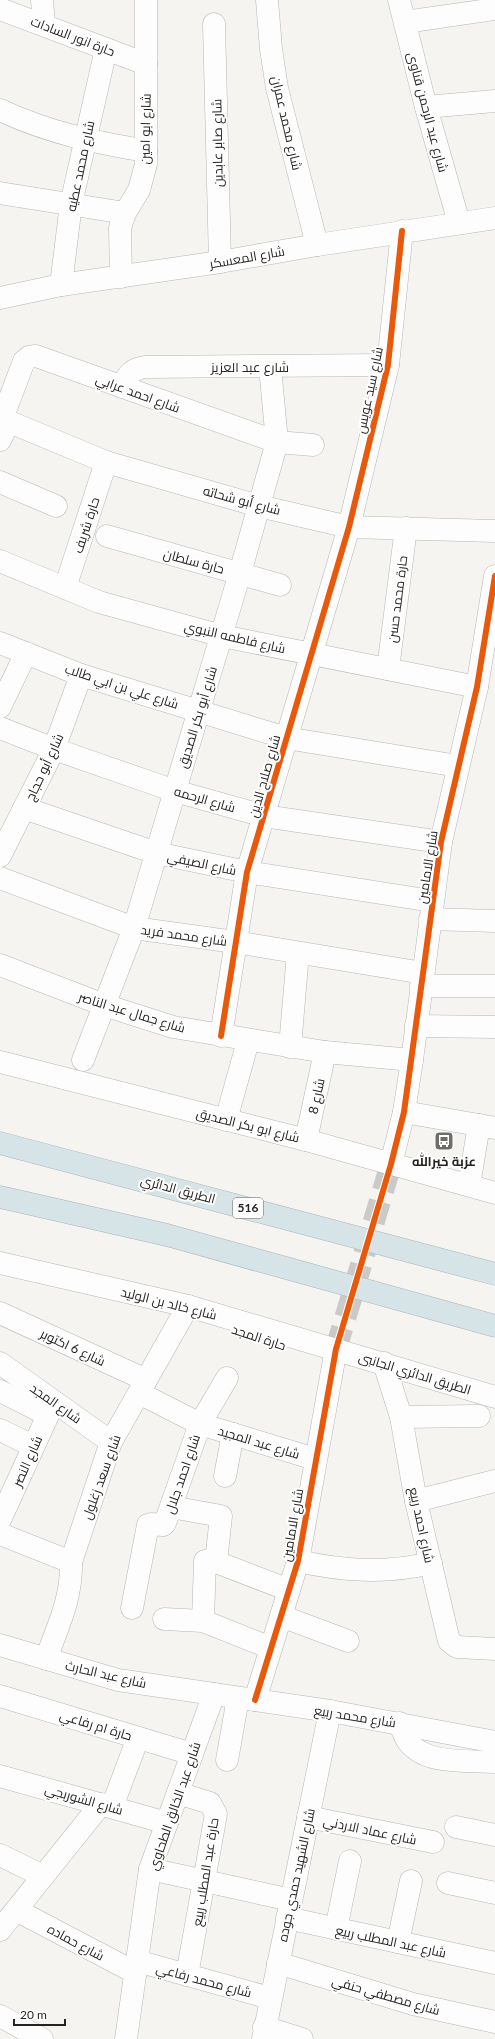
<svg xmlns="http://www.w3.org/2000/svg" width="495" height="2039" viewBox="0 0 495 2039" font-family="Lato,Cairo,sans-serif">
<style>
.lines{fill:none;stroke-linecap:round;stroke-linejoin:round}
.minor-tunnel{stroke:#cbcac8;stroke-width:22;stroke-dasharray:22 11;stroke-linecap:butt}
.minor-casing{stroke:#b7b6b4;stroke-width:23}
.highway-casing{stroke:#a7b5b8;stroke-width:23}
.minor{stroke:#fefdfd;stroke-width:22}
.highway{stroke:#d6e4e8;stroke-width:22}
.cycleway-casing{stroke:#fff;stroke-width:8}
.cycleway{stroke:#e8590c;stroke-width:6}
.labels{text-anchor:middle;stroke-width:4;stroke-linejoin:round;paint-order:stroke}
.shield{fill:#fff;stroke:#666664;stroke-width:1}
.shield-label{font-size:12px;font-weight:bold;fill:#252422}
.street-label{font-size:13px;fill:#252422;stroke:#fff}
.poi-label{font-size:13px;font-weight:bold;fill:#252422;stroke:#fff}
</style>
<rect width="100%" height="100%" fill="#f5f4f1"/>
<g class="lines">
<polyline class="minor-tunnel" points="336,1349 391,1164"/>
<g class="minor-casing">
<g id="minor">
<polyline points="42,0 44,25"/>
<polyline points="267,0 271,49 277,88 317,245"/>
<polyline points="399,0 426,107 459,223"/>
<polyline points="0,9 146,64"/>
<polyline points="405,22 495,9"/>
<polyline points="214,24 220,262"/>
<polyline points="426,107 495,101"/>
<path d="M0 110C49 133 94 142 146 151"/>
<polyline points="0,193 125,213"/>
<polyline points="121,277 120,228 125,213 139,190 146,164 146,0"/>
<polyline points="61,285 71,204 106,49"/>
<polyline points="0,298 61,285 220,262 317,245 495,218"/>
<path d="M122 387C127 374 132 369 146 367L388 365"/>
<polyline points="0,418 106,462 259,506 349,527 495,531"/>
<polyline points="2,419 24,361 29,357 36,356 277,442 313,445"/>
<polyline points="0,440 9,422"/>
<polyline points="0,482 56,506"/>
<polyline points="107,536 280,585"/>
<polyline points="0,561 99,602 222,636 477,687"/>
<polyline points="65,588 106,462"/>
<polyline points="0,643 81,675 286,738 458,766"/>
<polyline points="388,669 406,528"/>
<polyline points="0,707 26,653"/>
<polyline points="0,728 54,749 175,791 264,816 441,842"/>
<polyline points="24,808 156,853 247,872 432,901"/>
<polyline points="0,856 54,749 81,675"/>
<polyline points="0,878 134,928 235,942 423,973"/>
<polyline points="430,919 495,921"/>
<polyline points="0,965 104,1005 173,1027 325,1052 412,1060"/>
<polyline points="421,986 495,986"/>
<polyline points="416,1026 495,1027"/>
<polyline points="221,1036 247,872 349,527 388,365 402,231"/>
<polyline points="290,1047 298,953"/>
<polyline points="83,1060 134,928 240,573 277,442 270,367"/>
<polyline points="0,1062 306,1140 495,1193"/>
<polyline points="404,1112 495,1128"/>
<polyline points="226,1120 248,1041"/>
<polyline points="306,1140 325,1052"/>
<polyline points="391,1164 404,1112 412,1060 441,842 477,687 495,576"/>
<polyline points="469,1185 479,1125"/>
<polyline points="0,1263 188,1306 495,1397"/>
<polyline points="0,1313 146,1380"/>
<polyline points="0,1363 111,1442"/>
<polyline points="384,1363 401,1417 416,1501 449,1641 457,1647 495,1649"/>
<polyline points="0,1391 48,1415"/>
<polyline points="139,1393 200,1424 315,1459"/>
<polyline points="401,1417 479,1416"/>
<polyline points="0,1430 33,1446"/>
<polyline points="225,1476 233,1434"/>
<polyline points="416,1501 495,1481"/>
<polyline points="171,1507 221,1516 216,1562"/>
<polyline points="0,1520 54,1402"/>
<polyline points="0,1534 71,1562"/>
<path d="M298 1561C343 1571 385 1574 431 1563"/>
<polyline points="132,1608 148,1525 151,1524 163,1525 165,1523 200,1424 227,1378"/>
<polyline points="281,1616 348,1641"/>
<polyline points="164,1619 203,1621 271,1648"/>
<polyline points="203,1621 205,1561 216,1562 289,1590"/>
<polyline points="0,1645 118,1680 330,1711 495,1742"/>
<path d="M46 1659C58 1626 72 1598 71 1562L111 1442 188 1306"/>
<polyline points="0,1696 192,1754"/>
<polyline points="255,1700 298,1561 336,1349"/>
<path d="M399 1723C402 1728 404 1735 407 1740 424 1766 469 1760 495 1762"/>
<polyline points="227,1760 238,1698"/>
<polyline points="0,1776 167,1823"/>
<polyline points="178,1793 210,1803 216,1814 187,1975"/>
<polyline points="112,1807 138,1738"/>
<polyline points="308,1817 433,1842"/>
<polyline points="456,1827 495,1835"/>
<polyline points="0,1855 43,1876"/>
<polyline points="150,1869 291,1900"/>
<polyline points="448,1883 495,1893"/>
<polyline points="16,1910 136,1973"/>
<polyline points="287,1918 495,1963"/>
<polyline points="336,1929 350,1861"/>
<polyline points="0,1930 101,1804"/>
<polyline points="398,1942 411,1881"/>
<polyline points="137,1961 270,1998"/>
<polyline points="278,1963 413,2004 495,2022"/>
<polyline points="0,2016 42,2039"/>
<polyline points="264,2027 302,2039"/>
<polyline points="126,2039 150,1869 214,1694"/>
<polyline points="263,2039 330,1711"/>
</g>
</g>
<g class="highway-casing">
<g id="highway">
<polyline points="0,1143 495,1274"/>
<polyline points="0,1197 167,1235 495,1326"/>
</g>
</g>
<use href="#minor" class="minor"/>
<use href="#highway" class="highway"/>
<g class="cycleway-casing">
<g id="cycleway">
<polyline points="221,1036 247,872 349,527 388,365 402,231"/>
<polyline points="255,1700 298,1561 336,1349 391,1164 404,1112 441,842 477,687 495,576"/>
</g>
</g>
<use href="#cycleway" class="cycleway"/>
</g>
<defs>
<g id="bus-square" transform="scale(1)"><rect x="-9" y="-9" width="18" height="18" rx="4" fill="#6e6d6a" stroke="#fff"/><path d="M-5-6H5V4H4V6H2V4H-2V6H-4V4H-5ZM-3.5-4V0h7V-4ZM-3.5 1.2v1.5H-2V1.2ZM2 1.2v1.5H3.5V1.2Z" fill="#fff"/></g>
</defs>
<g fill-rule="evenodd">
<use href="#bus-square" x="444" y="1141"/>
</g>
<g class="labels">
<rect class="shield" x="233" y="1198" width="30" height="20" rx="3"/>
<g class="shield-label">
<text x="248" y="1212">516</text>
</g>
<g class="street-label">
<text transform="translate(73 36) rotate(21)" y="5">حارة انور السادات</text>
<text transform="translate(428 112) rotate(75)" y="5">شارع عبد الرحمن قناوى</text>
<text transform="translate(287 123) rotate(77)" y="5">شارع محمد عمران</text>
<text transform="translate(145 129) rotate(-89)" y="5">شارع ابو امين</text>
<text transform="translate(217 143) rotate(-91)" y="5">شارع صابر عابدين</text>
<text transform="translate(80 166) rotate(-78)" y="5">شارع محمد عطيه</text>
<text transform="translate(247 257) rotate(-10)" y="5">شارع المعسكر</text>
<text x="250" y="372">شارع عبد العزيز</text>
<text transform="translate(369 390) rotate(-78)" y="5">شارع سيد عويس</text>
<text transform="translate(138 393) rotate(20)" y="5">شارع احمد عرابي</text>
<text transform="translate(242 500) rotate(15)" y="5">شارع أبو شحاته</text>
<text transform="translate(86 525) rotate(-72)" y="5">حارة شريف</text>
<text transform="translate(194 561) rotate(15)" y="5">حارة سلطان</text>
<text transform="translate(397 599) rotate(-83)" y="5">حارة محمد حسن</text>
<text transform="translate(235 637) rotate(13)" y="5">شارع فاطمه النبوي</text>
<text transform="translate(122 686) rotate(18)" y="5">شارع علي بن ابي طالب</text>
<text transform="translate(197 717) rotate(-73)" y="5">شارع أبو بكر الصديق</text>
<text transform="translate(44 767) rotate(-65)" y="5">شارع أبو حجاج</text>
<text transform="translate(264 776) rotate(-74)" y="5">شارع صلاح الدين</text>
<text transform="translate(205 799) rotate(16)" y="5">شارع الرحمه</text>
<text transform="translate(202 863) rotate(12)" y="5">شارع الصيفي</text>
<text transform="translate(427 867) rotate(-81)" y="5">شارع الامامين</text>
<text transform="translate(184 935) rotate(8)" y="5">شارع محمد فريد</text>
<text transform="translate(132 1012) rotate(17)" y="5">شارع جمال عبد الناصر</text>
<text transform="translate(316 1096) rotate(-78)" y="5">شارع 8</text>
<text transform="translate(248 1125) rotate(14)" y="5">شارع ابو بكر الصديق</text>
<text transform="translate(178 1189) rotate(15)" y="5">الطريق الدائري</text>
<text transform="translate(169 1303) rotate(14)" y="5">شارع خالد بن الوليد</text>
<text transform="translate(259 1337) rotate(18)" y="5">حارة المجد</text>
<text transform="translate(73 1347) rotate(25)" y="5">شارع 6 اكتوبر</text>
<text transform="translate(415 1373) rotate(17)" y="5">الطريق الدائري الجانبى</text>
<text transform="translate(56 1403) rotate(35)" y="5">شارع المجد</text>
<text transform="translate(259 1442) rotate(17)" y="5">شارع عبد المجيد</text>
<text transform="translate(27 1461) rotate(-66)" y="5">شارع النصر</text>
<text transform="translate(182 1474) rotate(-71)" y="5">شارع احمد جلال</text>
<text transform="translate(101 1477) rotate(-70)" y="5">شارع سعد زغلول</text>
<text transform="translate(292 1525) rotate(-80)" y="5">شارع الامامين</text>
<text transform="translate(422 1525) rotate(78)" y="5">شارع احمد ربيع</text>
<text transform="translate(106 1674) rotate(13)" y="5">شارع عبد الحارث</text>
<text transform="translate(355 1716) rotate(9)" y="5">شارع محمد ربيع</text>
<text transform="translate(96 1725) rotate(17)" y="5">حارة ام رفاعي</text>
<text transform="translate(84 1799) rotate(16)" y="5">شارع الشوربجي</text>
<text transform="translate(174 1806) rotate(-71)" y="5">شارع عبد الخالق الطحاوي</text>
<text transform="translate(370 1830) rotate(12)" y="5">شارع عماد الاردني</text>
<text transform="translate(205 1872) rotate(-81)" y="5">حارة عبد المطلب ربيع</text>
<text transform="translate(296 1875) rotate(-78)" y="5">شارع الشهيد حمدي جوده</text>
<text transform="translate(391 1941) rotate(12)" y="5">شارع عبد المطلب ربيع</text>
<text transform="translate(76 1942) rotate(28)" y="5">شارع حماده</text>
<text transform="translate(204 1980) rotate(15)" y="5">شارع محمد رفاعي</text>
<text transform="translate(386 1995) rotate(16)" y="5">شارع مصطفي حنفي</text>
</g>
<g class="poi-label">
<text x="444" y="1166">عزبة خيرالله</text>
</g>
</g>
<path d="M14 2019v6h51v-6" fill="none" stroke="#252422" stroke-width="2"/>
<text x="20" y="2019" font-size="12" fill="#252422" stroke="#ffffff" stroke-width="3" paint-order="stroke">20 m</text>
</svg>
